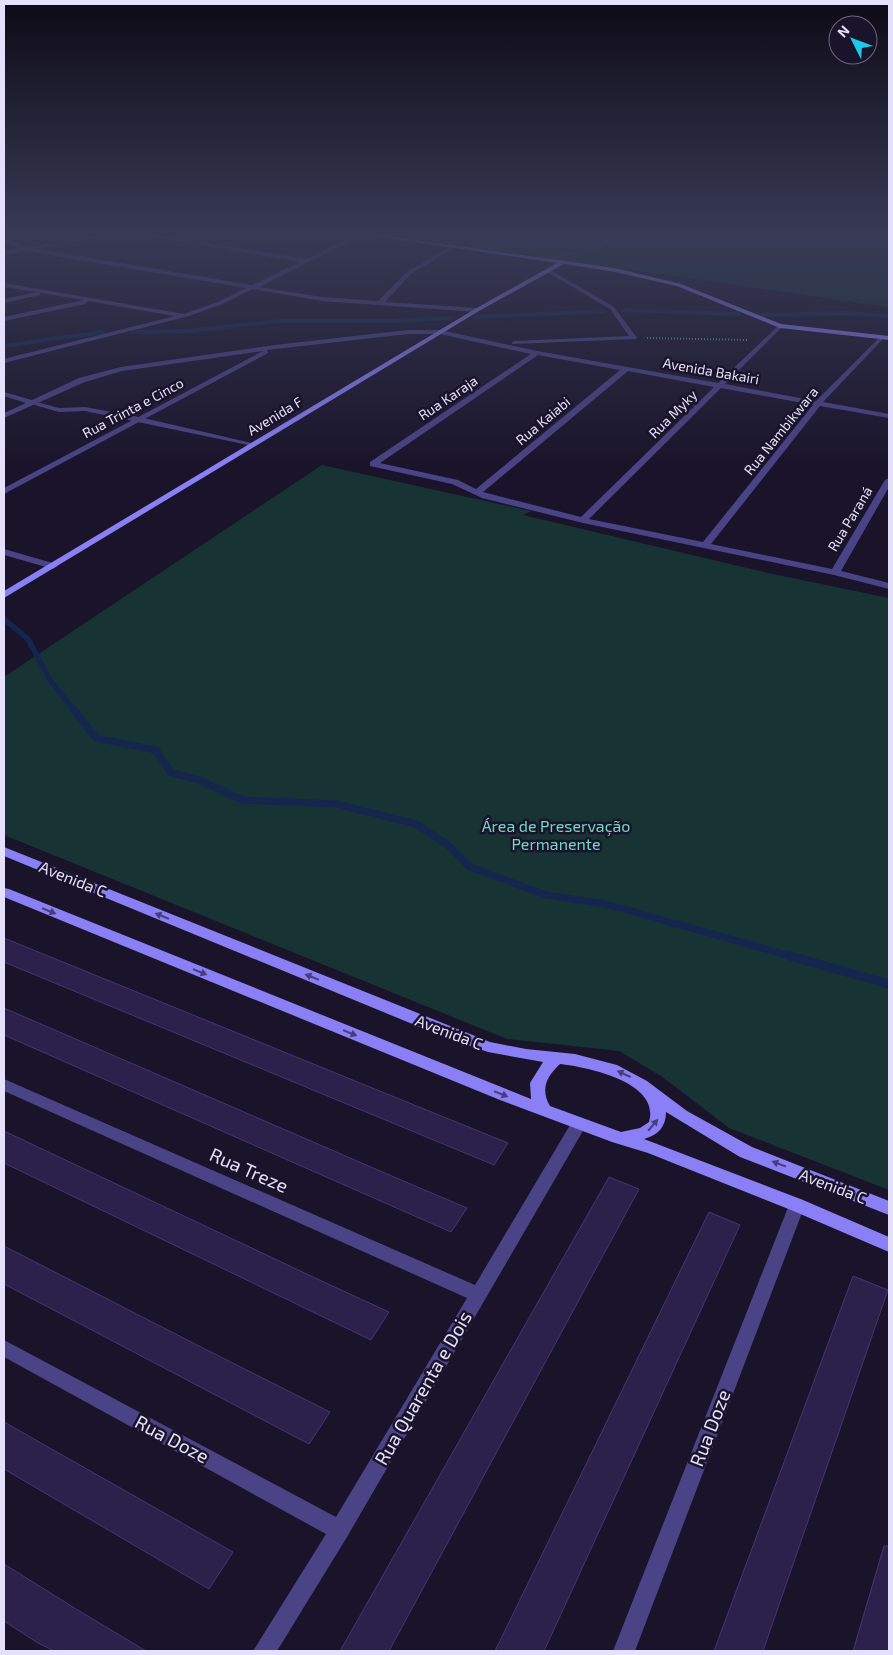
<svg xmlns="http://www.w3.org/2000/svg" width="893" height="1655" viewBox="0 0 893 1655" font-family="'Exo 2',sans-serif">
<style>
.green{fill:#173334}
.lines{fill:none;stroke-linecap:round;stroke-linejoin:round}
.stream-far3{stroke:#14264e;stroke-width:4}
.stream-far2{stroke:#14264e;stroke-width:5.5}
.stream-far1{stroke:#14264e;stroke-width:7}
.stream{stroke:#14264e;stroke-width:9}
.building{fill:#2c214a;stroke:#463574}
.path{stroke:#3cb3b4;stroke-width:2;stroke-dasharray:1 2;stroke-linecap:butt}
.lane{fill:#4a4385;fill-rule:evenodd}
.street{fill:#4a4385;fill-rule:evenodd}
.secondary{fill:#8a7ff4;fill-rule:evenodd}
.oneway{fill:#463f7b}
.labels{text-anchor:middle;stroke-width:5;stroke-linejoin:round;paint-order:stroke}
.far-street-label{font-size:14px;fill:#e5e0fc;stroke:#19142a}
.park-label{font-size:16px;fill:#70d8c5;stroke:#19142a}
.street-label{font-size:16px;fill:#e5e0fc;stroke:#19142a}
.near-street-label{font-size:19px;fill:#e5e0fc;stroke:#19142a}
</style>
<rect width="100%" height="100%" fill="#19142a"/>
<g class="green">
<polygon points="390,235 889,235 889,307"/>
<polygon points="322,465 531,511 523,515 768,573 889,598 889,1190 729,1128 661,1076 619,1051 507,1039 4,835 4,677"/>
</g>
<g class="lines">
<g class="stream-far3">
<polyline points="623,310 739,314"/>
<polyline points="763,315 845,313 889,316"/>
<polyline points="476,317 604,311"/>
<polyline points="132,332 188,331 280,321 393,321 451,318"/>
<polyline points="4,346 103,332"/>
</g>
<polyline class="stream-far2" points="4,619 28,639 50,680 75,711"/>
<polyline class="stream-far1" points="74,710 96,738 156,750 171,773 197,779 242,800 336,804 416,824 448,845 470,867 546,895 606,904 794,957"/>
<polyline class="stream" points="790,956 889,984"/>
</g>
<g class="building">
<polygon points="4,938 392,1096 508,1143 494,1165 4,962"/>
<polygon points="4,1008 394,1177 467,1208 451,1232 4,1035"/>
<polygon points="4,1131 313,1277 389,1312 371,1340 4,1163"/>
<polygon points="609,1177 639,1189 389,1651 340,1651"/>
<polygon points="709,1212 740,1225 544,1651 495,1651"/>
<polygon points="4,1246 199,1346 330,1412 309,1444 4,1284"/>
<polygon points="853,1276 888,1290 763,1651 714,1651"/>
<polygon points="4,1422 233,1552 209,1589 4,1469"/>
<polygon points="884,1546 889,1546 889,1651 853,1651"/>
<polygon points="4,1564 76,1609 146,1651 54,1651 38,1643 4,1621"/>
</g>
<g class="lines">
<polyline class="path" points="647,338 748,340"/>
<g class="lane">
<polygon points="615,235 620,235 601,247 544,261 542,260 597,245"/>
<polygon points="33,401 59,408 85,407 139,417 256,444 253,446 85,411 59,412 31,404 30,403"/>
</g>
<g class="street">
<polygon points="97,235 110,235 36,249 252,285 300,262 144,235 157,235 306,259 356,235 363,235 259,287 322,297 378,301 408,271 454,244 456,247 412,273 385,302 477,308 480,310 477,312 322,301 253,289 222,304 189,316 4,363 4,359 175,316 88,301 85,304 4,321 4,317 84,300 40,293 40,295 4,303 4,299 37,292 4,287 4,283 184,314 218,302 246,288 25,251 4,255 4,251 19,249 4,241 4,237 26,248"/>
<polygon points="549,269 614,307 637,338 636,339 512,344 512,342 514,341 629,336 610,309 547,272"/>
<path d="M780 324 783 326 725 384 816 401 881 336 884 338 883 339 823 402 889 414V418L820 406 711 544 832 569 885 480 889 478V487L841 571 889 583V589L834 575 583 523 482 498 452 484 370 466V462L531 354 440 334H408L267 350 268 353 4 494V488L263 351 122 371 85 382 4 418V413L26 403 4 396V392L32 400 79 378 121 367 275 345 408 330H440L537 351 718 383ZM538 355 620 370 476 489 458 480 380 463ZM628 371 714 387 581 517 483 492ZM721 388 813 405 703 542 589 519Z"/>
<polygon points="4,549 56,564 58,566 53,569 4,555"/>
<polygon points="4,1079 475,1285 573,1120 579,1118 585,1120 587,1124 347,1537 277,1651 253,1651 326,1534 4,1357 4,1340 336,1517 467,1298 4,1091"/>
<polygon points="797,1198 803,1200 805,1205 635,1651 613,1651 789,1205 791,1200"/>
</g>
<g class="secondary">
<polygon points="366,235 381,235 615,268 681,284 781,324 889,336 889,340 780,328 677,286 615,272 564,264 479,311 4,598 4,591 475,309 557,263"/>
<path d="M4 847 490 1042 526 1049 575 1054 617 1065 647 1081 687 1111 752 1147 889 1201V1215L740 1157 666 1112C666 1127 658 1135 644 1139L803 1200 889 1237V1252L791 1210 648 1153 612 1142 500 1100 4 897V888L9 889 531 1099 530 1083 543 1062 488 1052 444 1037 4 856ZM560 1064C587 1067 661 1082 649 1122L640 1128 621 1132 550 1106C540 1089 547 1076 560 1064Z"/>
</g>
</g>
<defs><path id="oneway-solid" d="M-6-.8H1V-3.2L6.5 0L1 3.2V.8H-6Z" transform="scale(1.25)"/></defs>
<g class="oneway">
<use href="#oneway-solid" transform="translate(49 911) rotate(22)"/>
<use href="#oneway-solid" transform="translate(162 916) rotate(-158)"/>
<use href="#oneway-solid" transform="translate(200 972) rotate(22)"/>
<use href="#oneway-solid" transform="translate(312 977) rotate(-158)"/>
<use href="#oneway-solid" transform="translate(350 1033) rotate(22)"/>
<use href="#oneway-solid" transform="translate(624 1074) rotate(-155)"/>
<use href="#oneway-solid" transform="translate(501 1094) rotate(22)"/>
<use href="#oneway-solid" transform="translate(653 1125) rotate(-50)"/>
<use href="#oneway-solid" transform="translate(779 1164) rotate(-159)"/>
</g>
<linearGradient id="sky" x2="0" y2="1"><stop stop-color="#0e0b17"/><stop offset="0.5" stop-color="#383a55"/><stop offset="1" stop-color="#383a55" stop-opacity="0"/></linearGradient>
<rect width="893" height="467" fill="url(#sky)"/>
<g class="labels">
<g class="far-street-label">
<text transform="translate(711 371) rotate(10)" y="5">Avenida Bakairi</text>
<text transform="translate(448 398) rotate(-34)" y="5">Rua Karaja</text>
<text transform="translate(133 408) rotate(-28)" y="5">Rua Trinta e Cinco</text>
<text transform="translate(673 414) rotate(-45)" y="5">Rua Myky</text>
<text transform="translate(275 416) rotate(-31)" y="5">Avenida F</text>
<text transform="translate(543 421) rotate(-40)" y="5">Rua Kaiabi</text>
<text transform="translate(781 431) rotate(-51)" y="5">Rua Nambikwara</text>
<text transform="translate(850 519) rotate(-59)" y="5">Rua Paraná</text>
</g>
<g class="park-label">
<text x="556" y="832">Área de Preservação<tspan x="556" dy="18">Permanente</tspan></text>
</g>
<g class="street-label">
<text transform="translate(73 879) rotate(22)" y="6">Avenida C</text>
<text transform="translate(449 1032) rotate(21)" y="6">Avenida C</text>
<text transform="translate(833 1186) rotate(21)" y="6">Avenida C</text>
</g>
<g class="near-street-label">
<text transform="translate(249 1170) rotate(24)" y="7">Rua Treze</text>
<text transform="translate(423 1388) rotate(-60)" y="7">Rua Quarenta e Dois</text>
<text transform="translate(710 1428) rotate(-69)" y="7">Rua Doze</text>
<text transform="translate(172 1439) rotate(28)" y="7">Rua Doze</text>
</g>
</g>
<rect width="893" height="1655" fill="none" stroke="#e5e0fc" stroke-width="10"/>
<g transform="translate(853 40) rotate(312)"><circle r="24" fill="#19142a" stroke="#6b667e"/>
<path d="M0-4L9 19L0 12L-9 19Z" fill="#1cc9ec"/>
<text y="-8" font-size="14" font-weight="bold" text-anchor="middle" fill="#e5e0fc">N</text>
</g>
</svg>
